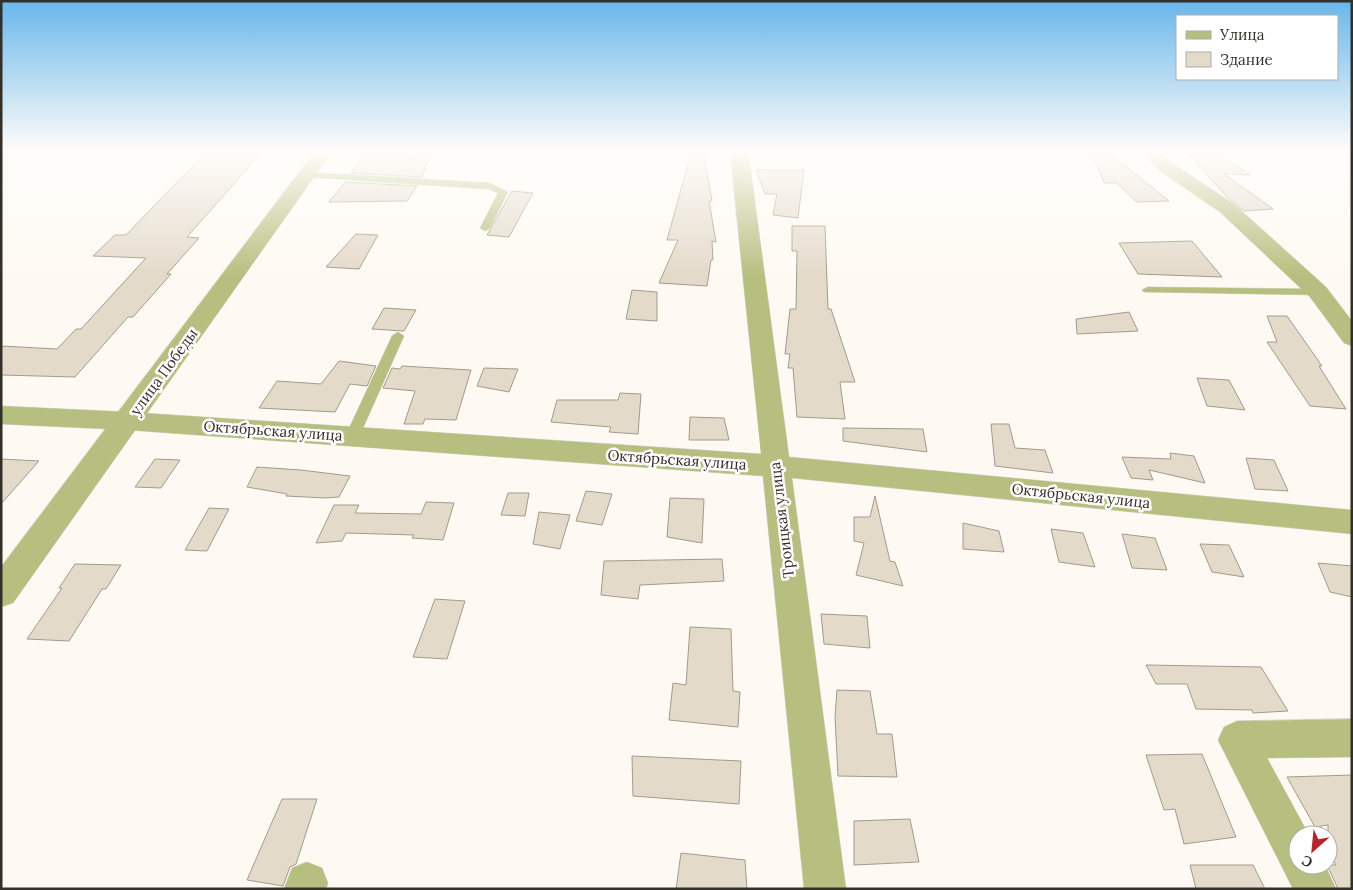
<svg xmlns="http://www.w3.org/2000/svg" width="1353" height="890" viewBox="0 0 1353 890" font-family="Lora,serif">
<style>
.building{fill:#e4daca;stroke:#a49a8b}
.lines{fill:none;stroke-linecap:round;stroke-linejoin:round}
.service-casing{stroke:#d9d6cf;stroke-width:1}
.minor-casing{stroke:#d9d6cf;stroke-width:1}
.tertiary-casing{stroke:#d9d6cf;stroke-width:1}
.service{fill:#b7bf80;fill-rule:evenodd}
.minor{fill:#b7bf80;fill-rule:evenodd}
.tertiary{fill:#b7bf80;fill-rule:evenodd}
.labels{text-anchor:middle;stroke-width:5;stroke-linejoin:round;paint-order:stroke}
.street-label{font-size:15px;fill:#333029;stroke:#fff}
</style>
<rect width="100%" height="100%" fill="#fefaf3"/>
<g class="building">
<polygon points="368,150 412,150 408,155 430,156 422,177 351,173"/>
<polygon points="692,150 703,150 712,201 709,201 716,242 712,241 713,260 711,260 707,286 659,283 678,240 667,240"/>
<polygon points="1083,150 1106,150 1169,201 1137,202 1117,183 1104,183 1097,163"/>
<polygon points="1185,150 1215,150 1250,175 1224,174 1273,209 1244,211 1227,197"/>
<polygon points="207,151 262,152 187,237 199,238 167,274 171,274 133,317 128,317 75,377 1,375 1,346 57,349 76,329 81,329 146,258 93,256 115,235 126,235"/>
<polygon points="756,170 804,170 798,218 773,215 777,194 765,194"/>
<polygon points="345,182 417,186 407,201 329,202"/>
<polygon points="512,191 533,193 509,237 487,235"/>
<polygon points="792,226 825,226 828,309 831,309 855,382 840,382 845,419 797,417 793,368 788,368 790,354 785,354 790,309 796,309 797,251 792,251"/>
<polygon points="356,234 378,235 359,269 326,267"/>
<polygon points="1192,241 1222,277 1138,274 1119,243"/>
<polygon points="632,290 657,292 657,321 626,319"/>
<polygon points="384,308 416,310 404,331 372,329"/>
<polygon points="1129,312 1138,331 1077,334 1076,319"/>
<polygon points="1267,316 1287,316 1322,366 1319,366 1346,409 1310,406 1267,342 1277,342"/>
<polygon points="339,361 376,366 367,386 350,384 335,412 259,408 277,381 321,384"/>
<polygon points="402,366 471,370 456,420 425,419 423,424 404,424 415,391 383,388 392,368 400,369"/>
<polygon points="484,368 518,369 509,392 477,386"/>
<polygon points="1197,378 1229,380 1245,410 1207,406"/>
<polygon points="620,393 641,394 638,434 609,432 611,427 551,422 557,400 618,400"/>
<polygon points="690,417 724,418 729,440 689,440"/>
<polygon points="991,424 1009,424 1015,448 1045,450 1053,473 995,466"/>
<polygon points="843,428 923,429 927,452 843,441"/>
<polygon points="1170,453 1194,456 1205,483 1149,470 1153,480 1131,478 1122,457 1171,459"/>
<polygon points="1246,458 1274,460 1288,491 1255,489"/>
<polygon points="1,459 39,461 1,504"/>
<polygon points="155,459 180,460 161,488 135,487"/>
<polygon points="257,467 301,470 350,476 339,497 325,498 286,496 287,494 247,487"/>
<polygon points="586,491 612,494 602,525 576,521"/>
<polygon points="508,493 529,493 525,516 501,515"/>
<polygon points="875,496 890,561 895,562 903,586 856,575 864,543 854,541 854,517 870,517"/>
<polygon points="670,498 704,499 702,543 667,537"/>
<polygon points="426,502 454,503 443,540 412,538 414,535 346,533 342,541 316,543 334,505 359,505 355,513 421,514"/>
<polygon points="209,508 229,509 207,551 185,550"/>
<polygon points="539,512 570,515 560,549 533,544"/>
<polygon points="963,523 999,531 1004,552 963,549"/>
<polygon points="1051,529 1083,533 1095,567 1059,562"/>
<polygon points="1122,534 1155,538 1167,570 1132,568"/>
<polygon points="1200,544 1229,545 1244,577 1212,572"/>
<polygon points="722,559 724,581 640,585 638,599 601,595 604,561"/>
<polygon points="1318,563 1352,566 1352,597 1330,592"/>
<polygon points="75,564 121,565 106,589 102,589 69,641 27,639 62,588 59,588"/>
<polygon points="435,599 465,601 447,659 413,657"/>
<polygon points="821,614 867,616 870,648 824,644"/>
<polygon points="690,627 731,629 733,691 740,692 738,727 669,720 673,683 686,685"/>
<polygon points="1146,665 1261,667 1288,711 1253,713 1252,710 1196,709 1187,684 1156,684"/>
<polygon points="837,690 870,691 877,734 892,734 897,777 838,776 835,717"/>
<polygon points="1202,754 1236,837 1184,844 1175,809 1164,810 1146,755"/>
<polygon points="632,756 741,761 739,804 633,796"/>
<polygon points="1352,775 1352,889 1338,889 1327,865 1336,865 1328,851 1328,825 1315,827 1287,777"/>
<polygon points="282,799 317,799 296,864 290,867 283,886 247,880"/>
<polygon points="910,819 919,862 854,865 854,821"/>
<polygon points="681,853 745,860 747,889 676,889"/>
<polygon points="1190,865 1253,865 1265,889 1196,889"/>
</g>
<g class="lines">
<g class="service-casing">
<g id="service">
<polygon points="307,172 490,183 508,192 490,228 485,231 480,228 498,193 488,189 304,177 304,173"/>
<polygon points="1148,287 1318,289 1324,292 1318,295 1144,292 1142,290"/>
<polygon points="398,332 404,336 359,437 357,440 347,440 345,437 392,336"/>
</g>
</g>
<g class="minor-casing">
<g id="minor">
<polygon points="730,150 748,150 789,457 1352,510 1352,534 792,478 846,889 804,889 763,476 128,430 1,424 1,406 128,412 761,454"/>
<polygon points="1138,150 1157,150 1172,163 1234,204 1326,287 1352,321 1352,346 1344,343 1310,297 1220,212 1160,171"/>
<polygon points="1352,719 1352,757 1267,758 1309,835 1298,835 1298,865 1325,865 1336,889 1293,889 1218,740 1224,727 1237,721"/>
<polygon points="307,862 322,868 328,883 326,889 284,889 292,868"/>
</g>
</g>
<g class="tertiary-casing">
<polygon id="tertiary" points="316,150 333,150 13,603 1,607 1,567"/>
</g>
<use href="#service" class="service"/>
<use href="#minor" class="minor"/>
<use href="#tertiary" class="tertiary"/>
</g>
<linearGradient id="sky" x2="0" y2="1"><stop stop-color="#68b6eb"/><stop offset="0.55" stop-color="#fffdfa"/><stop offset="1" stop-color="#fffdfa" stop-opacity="0"/></linearGradient>
<rect width="1353" height="275" fill="url(#sky)"/>
<g class="labels">
<g class="street-label">
<text transform="translate(164 372) rotate(-54)" y="5">улица Победы</text>
<text transform="translate(273 431) rotate(4)" y="5">Октябрьская улица</text>
<text transform="translate(677 460) rotate(4)" y="5">Октябрьская улица</text>
<text transform="translate(1081 496) rotate(6)" y="5">Октябрьская улица</text>
<text transform="translate(782 520) rotate(-97)" y="5">Троицкая улица</text>
</g>
</g>
<rect width="1353" height="890" fill="none" stroke="#333029" stroke-width="5"/>
<rect x="1176" y="15" width="162" height="65" fill="#ffffff" stroke="#adaca9"/>
<rect x="1186" y="31" width="25" height="8" fill="#b7bf80" stroke="#adaca9"/>
<text x="1220" y="40" font-size="15" fill="#333029">Улица</text>
<rect x="1186" y="52" width="25" height="15" fill="#e4daca" stroke="#adaca9"/>
<text x="1220" y="65" font-size="15" fill="#333029">Здание</text>
<g transform="translate(1313 850) rotate(207)"><circle r="24" fill="#ffffff" stroke="#adaca9"/>
<path d="M0-4L9 19L0 12L-9 19Z" fill="#b4232e"/>
<text y="-8" font-size="14" font-weight="bold" text-anchor="middle" fill="#333029">С</text>
</g>
</svg>
